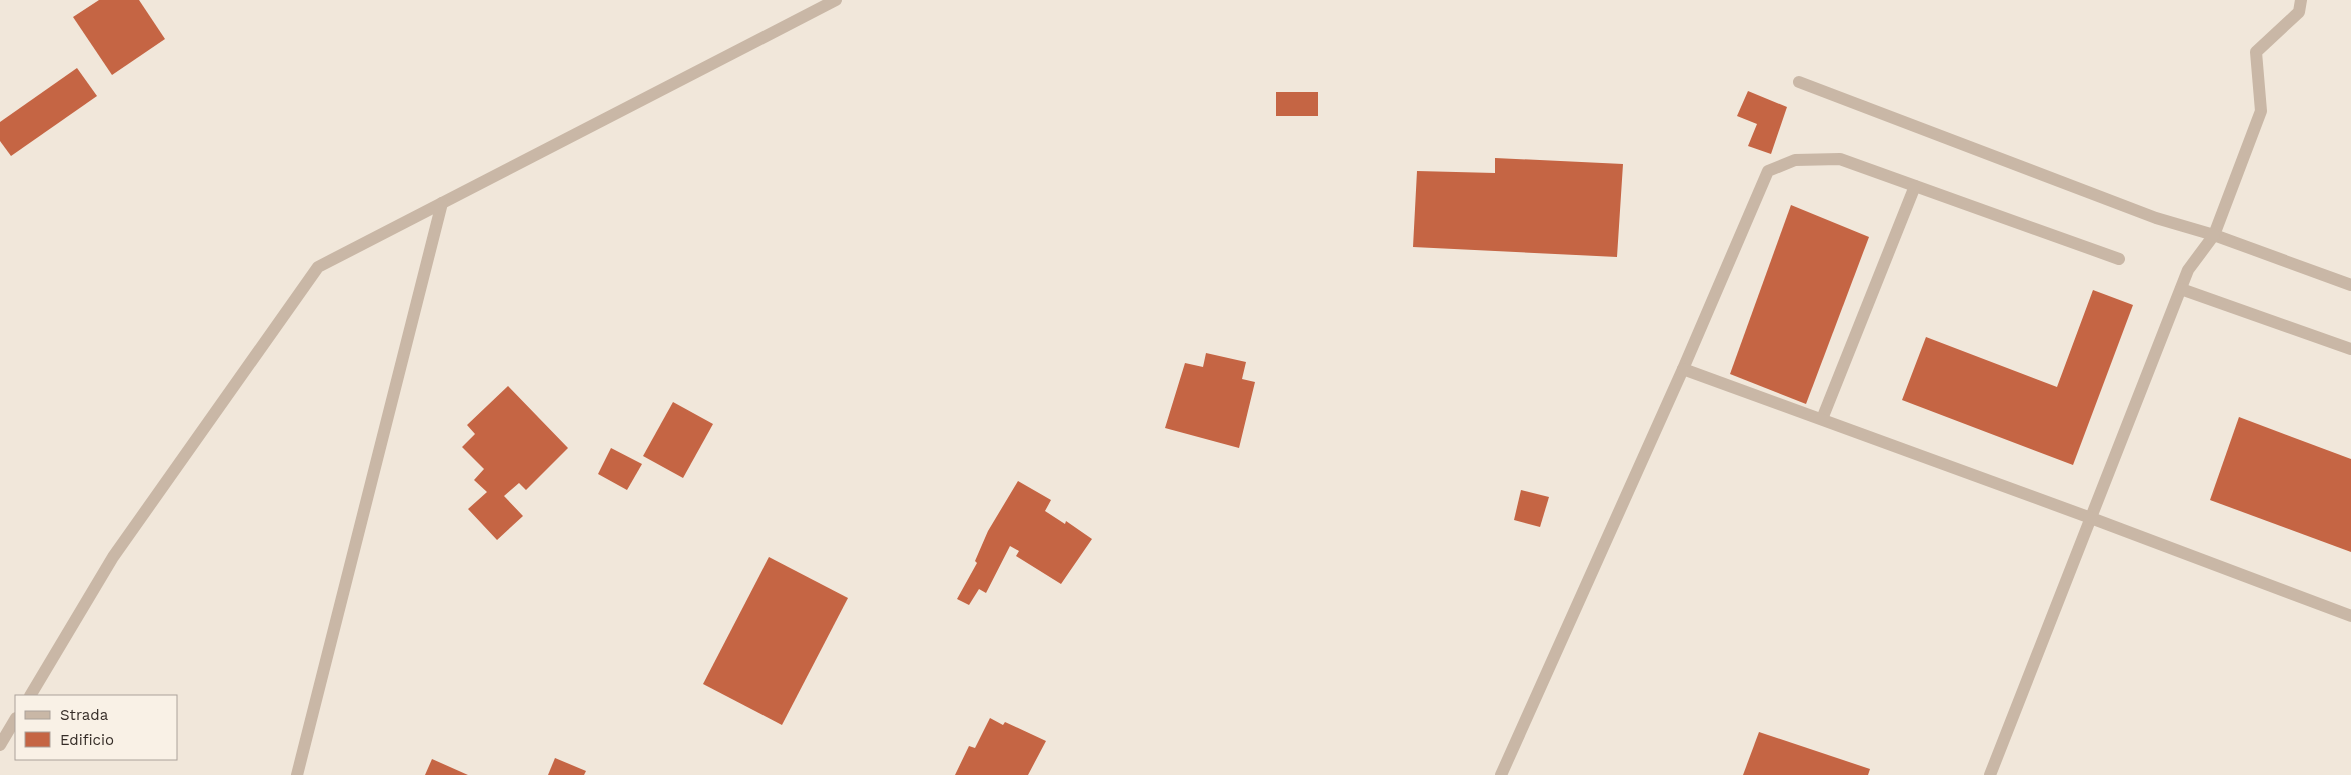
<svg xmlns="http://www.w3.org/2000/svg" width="2351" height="775" viewBox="0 0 2351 775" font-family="'Work Sans',sans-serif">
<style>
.building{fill:#c56544}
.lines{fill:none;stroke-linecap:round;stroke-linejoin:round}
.lane{stroke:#c9b7a6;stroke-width:12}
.street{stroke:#c9b7a6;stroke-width:12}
</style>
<rect width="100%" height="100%" fill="#f1e7da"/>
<g class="building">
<polygon points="99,0 139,0 165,39 112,75 73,17"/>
<polygon points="77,68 97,96 11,156 0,141 0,122"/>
<polygon points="1748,91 1787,107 1771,154 1748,146 1757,124 1737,116"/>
<rect x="1276" y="92" width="42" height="24"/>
<polygon points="1495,158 1623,164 1617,257 1413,247 1417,171 1495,173"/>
<polygon points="1791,205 1869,237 1806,404 1730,374"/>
<polygon points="2093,290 2133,305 2073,465 1902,400 1926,337 2057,387"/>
<polygon points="1206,353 1246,362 1242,379 1255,382 1239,448 1165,428 1185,363 1203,367"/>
<polygon points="508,386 568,448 526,490 519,483 504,496 523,516 497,540 468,509 487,492 474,480 484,469 462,447 475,434 467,425"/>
<polygon points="673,402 713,424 683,478 643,456"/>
<polygon points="2239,417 2351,459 2351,552 2210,500"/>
<polygon points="611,448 642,464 627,490 598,474"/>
<polygon points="1018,481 1051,500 1045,511 1065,524 1066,521 1092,539 1061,584 1016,556 1019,551 1010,546 986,593 979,589 969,605 957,599 977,563 975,561 988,531"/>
<polygon points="1521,490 1549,497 1540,527 1514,520"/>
<polygon points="769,557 848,598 782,725 703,684"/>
<polygon points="990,718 1003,725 1005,722 1046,741 1028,775 955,775 969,746 975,748"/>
<polygon points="1759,732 1870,769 1868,775 1743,775"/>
<polygon points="555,758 586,771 584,775 548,775"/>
<polygon points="432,759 468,775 425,775"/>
</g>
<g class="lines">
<g class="lane">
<polyline points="2301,0 2299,12 2256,52 2261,111 2214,235 2351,285"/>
<polyline points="1799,82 2156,218 2214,235 2188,270 1990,775"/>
<polyline points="2181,289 2351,349"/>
<polyline points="1683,369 1768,171 1795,160 1840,159 2119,259"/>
<polyline points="1822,419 1915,186"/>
<polyline points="1501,775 1683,369 2091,518 2351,616"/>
</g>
<g class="street">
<polyline points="30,696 113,557 318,267 836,0"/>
<polyline points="0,745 16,718"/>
<polyline points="297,775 442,203"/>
</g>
</g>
<rect x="15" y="695" width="162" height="65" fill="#f9f1e6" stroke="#aba29a"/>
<rect x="25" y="711" width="25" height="8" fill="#c9b7a6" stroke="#aba29a"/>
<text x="60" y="720" font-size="15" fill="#352c27">Strada</text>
<rect x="25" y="732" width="25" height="15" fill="#c56544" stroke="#aba29a"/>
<text x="60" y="745" font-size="15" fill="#352c27">Edificio</text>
</svg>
